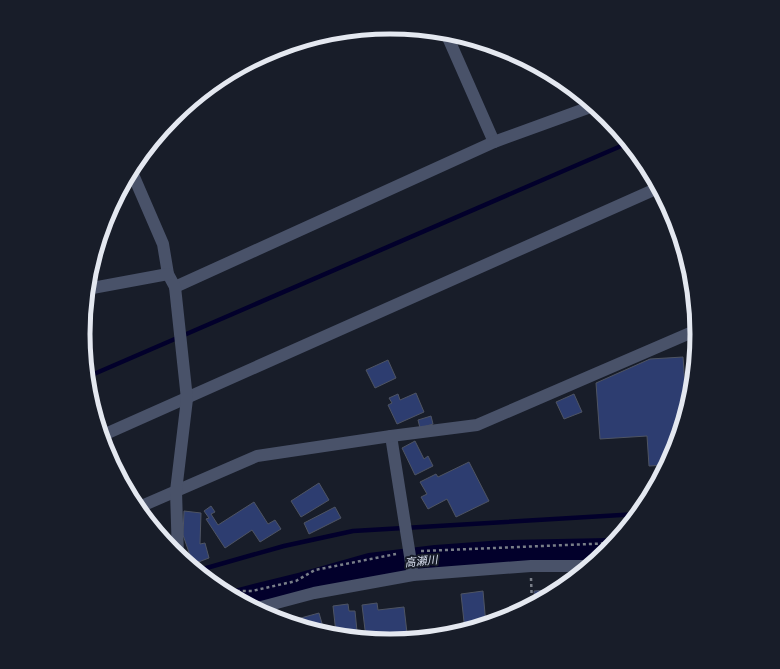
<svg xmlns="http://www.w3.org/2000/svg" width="780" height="669" viewBox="0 0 780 669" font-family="'Asap Condensed','Noto Sans JP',sans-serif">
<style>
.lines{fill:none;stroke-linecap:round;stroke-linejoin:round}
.stream{stroke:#02002b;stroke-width:4.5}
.river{stroke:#02002b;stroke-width:26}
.building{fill:#2d3d70;stroke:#4e5463}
.path{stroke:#797e88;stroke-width:2.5;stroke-dasharray:3 3;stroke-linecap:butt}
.minor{stroke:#495269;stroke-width:12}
.tertiary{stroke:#495269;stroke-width:12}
.labels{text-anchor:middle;stroke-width:4;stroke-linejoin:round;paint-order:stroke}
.water-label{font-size:11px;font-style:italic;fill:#d9e0f0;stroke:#181d29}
.rim{fill:none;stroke:#e4e8f0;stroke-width:5}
</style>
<rect width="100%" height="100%" fill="#181d29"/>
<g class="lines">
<g class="stream">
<polyline points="87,377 628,143"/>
<polyline points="196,571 284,546 353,531 638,514"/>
</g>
<polyline class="river" points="239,601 303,585 370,566 436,558 504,553 608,551"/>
</g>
<g class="building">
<polygon points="683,357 687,411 674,452 667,465 649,466 647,436 600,439 596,383 650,359"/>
<polygon points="388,360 396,378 375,388 366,370"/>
<polygon points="416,393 424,412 397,424 388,405 392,403 389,398 398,394 400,400"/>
<polygon points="574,394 582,412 564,419 556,402"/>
<polygon points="431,416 433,424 420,428 418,420"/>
<polygon points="415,441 424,459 428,456 433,466 415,475 402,448"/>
<polygon points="469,462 489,501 456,517 447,499 428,509 421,497 427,494 420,482 436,474 438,477"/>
<polygon points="319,483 329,500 301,517 291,501"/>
<polygon points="254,502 268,524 275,520 281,529 260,542 252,530 225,548 206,519 209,518 204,511 211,506 215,512 211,514 218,525"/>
<polygon points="335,507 341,518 309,534 304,523"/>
<polygon points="184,511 201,513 200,544 205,543 209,558 193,564 183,535"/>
<polygon points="562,589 561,590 535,604 534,591"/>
<polygon points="483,591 486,625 465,631 461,594"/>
<polygon points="377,603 378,610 404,607 407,633 366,638 362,605"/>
<polygon points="348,604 349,611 355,611 357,631 336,633 333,606"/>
<polygon points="319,613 325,634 286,622"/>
</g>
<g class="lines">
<g class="path">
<polyline points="421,551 615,543"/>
<polyline points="531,578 532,606"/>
<polyline points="225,593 233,591 252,591 296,581 315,570 396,554"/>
</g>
<g class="minor">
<polyline points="446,33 494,142"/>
<polyline points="175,287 494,142 593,106"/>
<polyline points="101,436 658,188"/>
<polyline points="391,436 413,575"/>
<polyline points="137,508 257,456 391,436 477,425 697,330"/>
<polyline points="254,609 314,593 413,575 531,566 590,566"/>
</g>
<g class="tertiary">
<polyline points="131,170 163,244 168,274 175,287 187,399 176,491 178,556"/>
<polyline points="87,289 168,274"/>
</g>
</g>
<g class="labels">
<g class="water-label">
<text transform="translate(421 561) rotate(-6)" y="4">高瀬川</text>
</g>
</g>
<path d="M0 0H780V669H0ZM90 334a300 300 0 1 1 600 0a300 300 0 1 1-600 0Z" fill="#181d29" fill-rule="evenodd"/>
<path class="rim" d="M90 334a300 300 0 1 1 600 0a300 300 0 1 1-600 0Z"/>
</svg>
